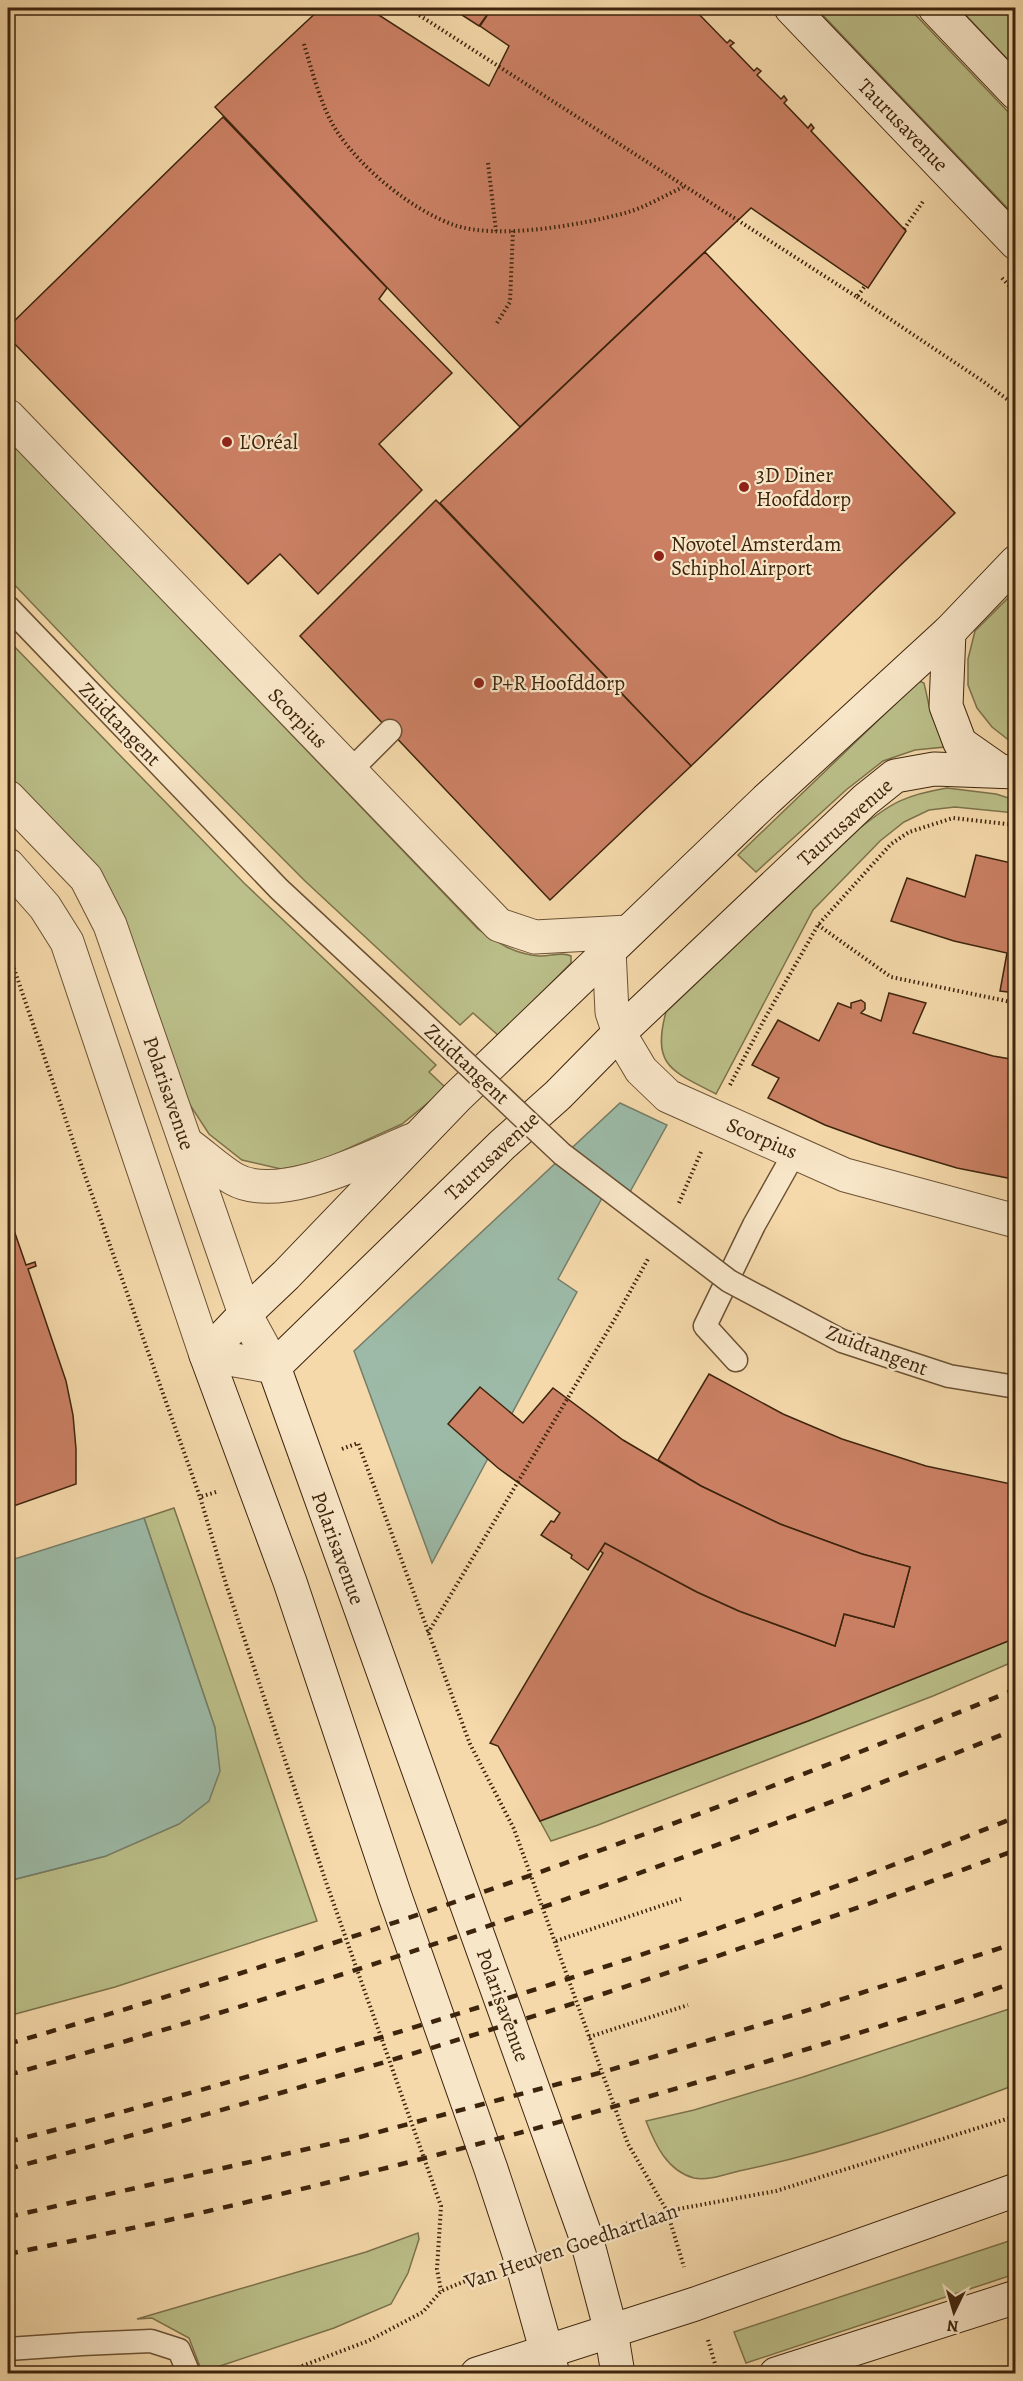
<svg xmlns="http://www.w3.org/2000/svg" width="1023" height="2381" viewBox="0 0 1023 2381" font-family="Alegreya,serif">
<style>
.green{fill:#bbbf89;stroke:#7c724b;stroke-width:1.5}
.water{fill:#9cbaa7;stroke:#767e69;stroke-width:1.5}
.building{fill:#cb8064;stroke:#3d240d;stroke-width:1.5}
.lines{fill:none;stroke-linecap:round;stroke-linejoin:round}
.service-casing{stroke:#6b5134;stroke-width:25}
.minor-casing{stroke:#6b5134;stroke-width:35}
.tertiary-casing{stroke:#6b5134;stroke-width:35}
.secondary-casing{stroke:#3d240d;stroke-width:35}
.path{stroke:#3d240d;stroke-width:4;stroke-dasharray:1.5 3;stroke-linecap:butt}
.service{stroke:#f8e6c8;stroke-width:22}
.minor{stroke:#f8e6c8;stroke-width:33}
.tertiary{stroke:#f8e6c8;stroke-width:33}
.secondary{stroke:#f8e6c8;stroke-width:33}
.rail{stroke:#3d240d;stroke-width:4.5;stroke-dasharray:10 10;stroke-linecap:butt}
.service-bridge-casing{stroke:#6b5134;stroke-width:25;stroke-linecap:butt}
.service-bridge{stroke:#f8e6c8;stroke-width:22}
.poi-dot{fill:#8f2418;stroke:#f8e6c8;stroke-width:2}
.labels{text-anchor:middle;stroke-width:4.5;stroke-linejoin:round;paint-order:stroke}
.street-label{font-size:21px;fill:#3d240d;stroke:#f8e6c8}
.poi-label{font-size:21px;fill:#3d240d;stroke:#f8e6c8;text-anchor:start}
</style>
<rect width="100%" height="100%" fill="#f5d9aa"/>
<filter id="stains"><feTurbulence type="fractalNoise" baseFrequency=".00333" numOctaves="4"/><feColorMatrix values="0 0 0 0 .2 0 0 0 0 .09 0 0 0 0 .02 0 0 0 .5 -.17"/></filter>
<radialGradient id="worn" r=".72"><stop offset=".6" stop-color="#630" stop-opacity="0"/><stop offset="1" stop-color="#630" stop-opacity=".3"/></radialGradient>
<g class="green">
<polygon points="816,8 909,8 1015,119 1015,216"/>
<polygon points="959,8 1010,8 1015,13 1015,67"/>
<path d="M8 439 478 929C498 943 514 954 539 956 549 957 562 951 571 956V963L499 1036 473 1013 460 1025 305 881 111 686 8 578Z"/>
<polygon points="1015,591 1016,724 1010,730 1015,734 1015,745 992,727 977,708 968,685 968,659 975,631"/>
<polygon points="8,640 244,883 436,1065 429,1072 446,1088 402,1124 316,1163 281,1169 242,1160 209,1134 177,1085 115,911 8,784"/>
<polygon points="919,681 924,683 930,710 945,747 915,750 883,761 846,790 756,872 738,855"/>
<path d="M947 788 996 794 1015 800V813L955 807 929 810 904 822 880 841 813 910 716 1094C673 1071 651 1067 666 1012L860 828C892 802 906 795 947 788Z"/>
<polygon points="174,1508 317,1921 115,1987 8,2016 8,1881 106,1856 215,1728 144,1518"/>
<polygon points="1015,1638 1015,1661 933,1696 598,1825 551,1841 540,1821 808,1721"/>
<path d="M1015 2007V2085C926 2118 833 2152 739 2171 726 2174 708 2181 694 2178 667 2171 655 2144 646 2121L694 2110 803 2077Z"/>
<polygon points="418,2233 419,2239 408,2273 391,2304 334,2328 202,2372 189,2338 152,2318 137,2319 366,2252"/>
<polygon points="1015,2239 1015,2274 746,2363 734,2332"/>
</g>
<g class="water">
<polygon points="620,1103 667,1125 626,1199 607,1189 558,1279 577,1292 432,1563 354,1351"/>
<polygon points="144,1518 215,1728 220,1771 209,1801 179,1824 106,1856 8,1881 8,1561"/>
</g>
<g class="building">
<polygon points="321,8 368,8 489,86 509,46 480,26 492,8 693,8 727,43 730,40 734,43 730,46 754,71 757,68 761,71 757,75 781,99 784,96 787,100 784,103 808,128 811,124 814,128 811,131 906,231 868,288 751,208 520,427 215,107"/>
<polygon points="451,8 492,8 479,26"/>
<polygon points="223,117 387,288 379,299 452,373 379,444 422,490 318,594 280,554 248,584 8,337 8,327"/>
<polygon points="705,252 955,513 691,766 440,503"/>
<polygon points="436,500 691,766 550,900 300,636"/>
<polygon points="976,855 1016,864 1016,993 1000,991 1007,953 954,941 891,921 907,878 965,897"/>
<polygon points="889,993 926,1003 913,1033 993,1056 1016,1060 1016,1164 1013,1179 957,1168 880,1145 825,1125 768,1098 779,1078 752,1065 778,1020 819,1041 838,1003 851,1008 851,1003 861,1000 865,1003 865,1009 861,1013 881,1021"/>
<polygon points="8,1213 26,1265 35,1262 36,1266 28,1269 66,1381 73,1415 76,1449 76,1484 8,1508"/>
<polygon points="709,1374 783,1414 842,1439 926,1466 1016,1485 1016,1638 808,1721 540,1821 498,1746 490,1743 603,1553 600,1551 605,1543 697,1592 739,1611 835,1646 844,1614 894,1627 910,1567 862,1554 780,1524 701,1486 658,1460"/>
<polygon points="480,1387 523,1423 553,1388 623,1440 701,1486 780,1524 862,1554 910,1567 894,1627 844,1614 835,1646 739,1611 697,1592 605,1543 588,1570 571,1558 572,1555 541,1535 551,1521 554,1522 560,1513 498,1468 448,1424"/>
</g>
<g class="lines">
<g class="service-casing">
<g id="service">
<polyline points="8,607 279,889 420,1020"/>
<polyline points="350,771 390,731"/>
<polyline points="736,1360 705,1326 754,1225 795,1152"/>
<polyline points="8,2349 82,2344 151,2341 179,2350 189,2374"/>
</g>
</g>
<g class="minor-casing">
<g id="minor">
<polyline points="8,416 499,925 535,937 628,932"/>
<polyline points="609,950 612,1012 619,1033 641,1070 668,1096 845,1175 1016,1221"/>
</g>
</g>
<g class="tertiary-casing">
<g id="tertiary">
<polyline points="8,797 86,878 110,925 245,1314 274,1367"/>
<polyline points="8,865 45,907 67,942 206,1355 274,1367"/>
<path d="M186 1143C202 1154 217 1169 234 1179 280 1205 373 1156 417 1138"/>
</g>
</g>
<g class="secondary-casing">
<g id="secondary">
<polyline points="791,8 1016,243"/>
<polyline points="935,8 1016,93"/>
<polyline points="949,632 946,706 960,743 1000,771"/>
<polyline points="477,2374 695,2304 1016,2190"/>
<polyline points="553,2374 521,2260 491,2169 395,1896 290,1582 206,1355 245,1314 286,1275 457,1097 766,800 949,632 1016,562"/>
<polyline points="618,2374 611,2331 586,2237 274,1367 502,1145 558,1095 619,1033 865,800 895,776 934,769 1016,772"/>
<polyline points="776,2374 1016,2297"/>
</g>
</g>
<g class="path">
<polyline points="408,8 857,297 865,286"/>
<path d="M304 44C312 71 322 110 338 133 363 170 412 210 454 225 498 240 580 225 625 213 644 208 664 196 683 187"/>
<polyline points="488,163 496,231"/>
<polyline points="904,229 924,200"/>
<polyline points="1002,278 1016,293"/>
<polyline points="857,297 984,382 1016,406"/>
<polyline points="497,323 510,302 513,230"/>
<polyline points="818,925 891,977 1016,1003"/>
<polyline points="8,951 82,1167 200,1497"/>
<polyline points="730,1085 764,1020 818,925 891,844 909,832 953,818 1016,825"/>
<polyline points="679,1203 701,1152"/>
<polyline points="342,1449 358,1443 470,1744 514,1829 628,2144 667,2211 684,2267"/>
<polyline points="216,1492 200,1497 226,1584 327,1885 441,2206 437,2269 441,2291"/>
<polyline points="428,1633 616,1317 648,1259"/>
<polyline points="556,1941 681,1899"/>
<polyline points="589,2037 688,2005"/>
<polyline points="622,2225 667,2211 776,2191 1016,2116"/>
<polyline points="708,2340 718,2374"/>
<polyline points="281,2374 368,2341 423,2312 441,2291 485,2273"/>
</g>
<use href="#service" class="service"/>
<use href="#minor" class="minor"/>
<use href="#tertiary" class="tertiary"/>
<use href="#secondary" class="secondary"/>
<g class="rail">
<path d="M8 2044C350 1945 686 1825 1016 1689"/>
<path d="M8 2075C350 1979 686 1863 1016 1729"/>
<path d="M8 2142C130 2111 251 2076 372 2040 589 1975 805 1902 1016 1817"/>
<path d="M8 2169C348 2078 685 1974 1016 1850"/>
<polyline points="8,2217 360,2137 603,2072 793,2015 1016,1943"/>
<path d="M8 2254C349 2186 686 2092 1016 1982"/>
</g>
<g class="service-bridge-casing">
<polyline id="service-bridge" points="420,1020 562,1154 729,1281 842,1341 949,1376 1016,1387"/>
</g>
<use href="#service-bridge" class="service-bridge"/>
</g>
<g class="poi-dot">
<circle cx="227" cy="442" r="6"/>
<circle cx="744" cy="487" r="6"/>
<circle cx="659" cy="556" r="6"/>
<circle cx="479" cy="683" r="6"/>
</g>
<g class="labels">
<g class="street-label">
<text transform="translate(903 125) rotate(46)" y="7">Taurusavenue</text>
<text transform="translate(298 718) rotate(46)" y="7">Scorpius</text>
<text transform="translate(120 724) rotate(46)" y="7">Zuidtangent</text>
<text transform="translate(845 822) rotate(-42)" y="7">Taurusavenue</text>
<text transform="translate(467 1064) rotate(43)" y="7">Zuidtangent</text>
<text transform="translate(169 1093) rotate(71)" y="7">Polarisavenue</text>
<text transform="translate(762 1138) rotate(23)" y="7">Scorpius</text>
<text transform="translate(492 1156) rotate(-43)" y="7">Taurusavenue</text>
<text transform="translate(877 1350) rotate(21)" y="7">Zuidtangent</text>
<text transform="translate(338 1548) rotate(70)" y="7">Polarisavenue</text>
<text transform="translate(503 2005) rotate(70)" y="7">Polarisavenue</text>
<text transform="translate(571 2246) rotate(-19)" y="7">Van Heuven Goedhartlaan</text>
</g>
<g class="poi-label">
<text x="239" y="449">L'Oréal</text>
<text x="756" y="482">3D Diner<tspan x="756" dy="24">Hoofddorp</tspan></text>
<text x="671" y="551">Novotel Amsterdam<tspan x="671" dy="24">Schiphol Airport</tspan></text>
<text x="491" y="690">P+R Hoofddorp</text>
</g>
</g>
<rect width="1023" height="2381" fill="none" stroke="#f5d9aa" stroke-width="30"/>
<rect x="9" y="9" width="1005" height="2363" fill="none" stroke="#3d240d" stroke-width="3"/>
<rect x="15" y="15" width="993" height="2351" fill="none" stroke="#3d240d" stroke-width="1.5"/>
<g transform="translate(954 2312) rotate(185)" stroke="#f8e6c8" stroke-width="4.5" paint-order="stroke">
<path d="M0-4.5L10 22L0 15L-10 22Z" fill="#3d240d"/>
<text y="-9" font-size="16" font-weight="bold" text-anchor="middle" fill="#3d240d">N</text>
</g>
<rect width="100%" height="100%" filter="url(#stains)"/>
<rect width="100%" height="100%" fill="url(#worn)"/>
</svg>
